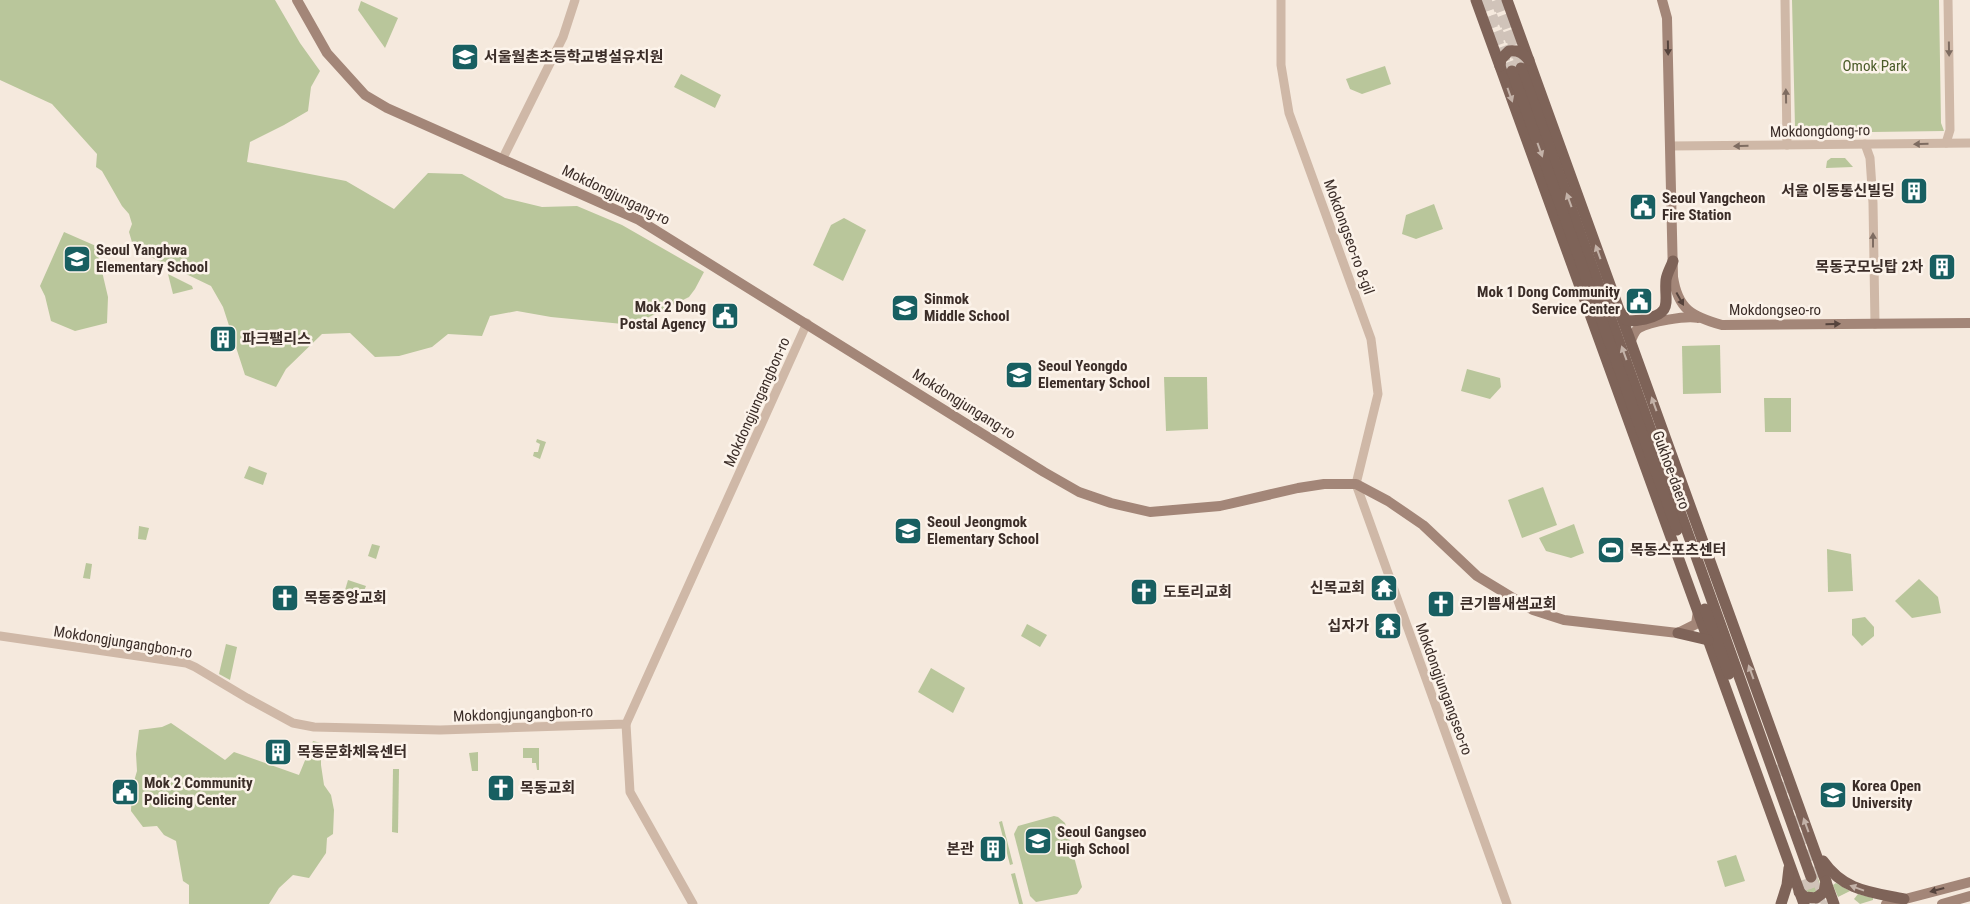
<svg xmlns="http://www.w3.org/2000/svg" width="1970" height="904" viewBox="0 0 1970 904" font-family="'Roboto Condensed','Noto Sans KR',sans-serif">
<style>
.green{fill:#b9c69b}
.lines{fill:none;stroke-linecap:round;stroke-linejoin:round}
.primary-tunnel{stroke:#d0c3b9;stroke-width:11;stroke-dasharray:11 5.5;stroke-linecap:butt}
.trunk-tunnel{stroke:#d0c3b9;stroke-width:12;stroke-dasharray:12 6;stroke-linecap:butt}
.tertiary{stroke:#cfb8a7;stroke-width:9}
.secondary{stroke:#a38678;stroke-width:10}
.primary{stroke:#7e6358;stroke-width:11}
.oneway{fill:#55433c}
.oneway2{fill:#7e6c61}
.oneway3{fill:#c3b2a8}
.labels{text-anchor:middle;stroke-width:5;stroke-linejoin:round;paint-order:stroke}
.poi-label{font-size:15px;font-weight:bold;fill:#3b2d28;stroke:#fcf3ea;text-anchor:start}
.park-label{font-size:15px;fill:#4b5c29;stroke:#fcf3ea}
.street-label{font-size:15px;fill:#3b2d28;stroke:#fcf3ea}
</style>
<rect width="100%" height="100%" fill="#f5e9dd"/>
<g class="green">
<polygon points="0,0 275,0 300,43 320,71 311,87 308,111 284,125 250,142 247,162 346,181 394,209 428,173 462,174 505,198 542,207 577,206 622,225 704,272 695,289 689,297 633,325 551,317 517,311 490,316 482,336 448,334 432,347 399,356 375,357 350,333 322,334 286,369 276,387 245,375 223,307 211,286 134,249 129,232 132,224 129,214 122,206 102,171 96,167 97,154 52,104 0,80"/>
<polygon points="1792,0 1939,0 1941,123 1944,131 1800,133 1795,127"/>
<polygon points="361,1 398,18 385,48 358,10"/>
<polygon points="1385,66 1391,84 1362,94 1350,89 1346,79"/>
<polygon points="681,74 721,95 715,108 674,87"/>
<polygon points="1831,158 1845,158 1853,167 1826,168 1827,161"/>
<polygon points="1434,204 1443,229 1416,239 1402,234 1406,215"/>
<polygon points="844,218 866,230 843,281 813,265 831,225"/>
<polygon points="64,232 96,246 108,297 107,323 75,331 51,321 45,296 40,286"/>
<polygon points="168,274 192,286 193,289 173,294"/>
<polygon points="1720,345 1721,393 1683,394 1682,346"/>
<polygon points="1467,369 1500,378 1501,387 1490,399 1461,391"/>
<polygon points="1164,377 1207,377 1208,429 1166,431"/>
<polygon points="1764,398 1791,398 1791,432 1765,432"/>
<polygon points="537,439 546,442 540,459 533,456 534,452 538,452 540,444 536,442"/>
<polygon points="249,466 267,473 263,485 244,478"/>
<polygon points="1543,487 1557,525 1522,538 1508,500"/>
<polygon points="1574,524 1584,553 1571,558 1546,551 1539,538"/>
<polygon points="139,526 149,528 146,540 138,539"/>
<polygon points="372,544 380,546 376,559 368,556"/>
<polygon points="1827,549 1851,554 1853,591 1828,592"/>
<polygon points="86,563 92,564 90,579 83,578"/>
<polygon points="1919,579 1938,597 1941,613 1912,618 1895,601"/>
<polygon points="348,580 366,586 359,603 343,597"/>
<polygon points="1865,617 1874,627 1874,636 1862,646 1852,635 1852,619"/>
<polygon points="1027,624 1047,635 1040,647 1021,636"/>
<polygon points="226,644 237,647 230,680 219,674"/>
<polygon points="931,668 965,688 953,713 918,692"/>
<polygon points="171,723 225,760 234,752 299,775 313,741 321,743 321,765 324,785 331,795 334,810 333,834 327,838 326,853 309,878 293,875 279,888 269,904 189,904 189,885 183,881 176,841 164,835 157,826 143,827 131,811 132,788 137,771 136,754 139,730 162,727"/>
<polygon points="523,748 539,748 539,770 537,770 536,763 532,763 532,758 523,758"/>
<polygon points="478,752 478,771 472,771 469,753"/>
<polygon points="393,769 399,769 398,833 392,832"/>
<polygon points="1054,816 1058,817 1065,823 1082,887 1077,894 1036,902 1030,896 1014,834 1018,826"/>
<polygon points="1002,821 1013,864 1010,865 999,822"/>
<polygon points="1736,855 1745,881 1725,887 1717,861"/>
<polygon points="1015,873 1023,904 1019,904 1011,874"/>
<polygon points="1818,878 1820,884 1817,892 1810,893 1803,889 1802,884"/>
<polygon points="1836,883 1850,891 1838,897 1833,885"/>
<polygon points="1858,894 1873,898 1873,900 1860,904 1854,899"/>
</g>
<g class="lines">
<g class="primary-tunnel">
<polyline points="1486,0 1512,71"/>
<polyline points="1496,0 1521,68"/>
<polyline points="1811,877 1821,904"/>
<polyline points="1803,880 1812,904"/>
</g>
<g class="trunk-tunnel">
<polyline points="1482,0 1513,85"/>
<polyline points="1498,0 1526,77"/>
<polyline points="1777,765 1827,904"/>
</g>
<g class="tertiary">
<polyline points="1281,0 1281,65 1289,113 1371,339 1378,394 1356,484 1507,904"/>
<polyline points="1785,0 1787,145"/>
<polyline points="1946,143 1950,130 1948,0"/>
<polyline points="1865,144 1870,158 1873,203 1875,324"/>
<polyline points="1670,146 1970,143"/>
<polyline points="502,160 563,37 575,0"/>
<polyline points="0,636 186,663 195,667 247,698 293,723 314,727 440,730 626,724 807,323"/>
<polyline points="626,724 630,792 693,904"/>
</g>
<g class="secondary">
<polyline points="297,0 327,53 365,95 387,108 639,220 1044,472 1079,492 1111,503 1150,512 1220,506 1298,488 1324,484 1356,484 1388,501 1423,525 1477,576 1533,610 1564,620 1678,633 1696,624 1698,611"/>
<path d="M1662 0 1667 18 1673 277C1678 310 1692 316 1722 325L1970 323"/>
<path d="M1631 341C1633 336 1634 331 1639 328 1649 322 1687 315 1698 318"/>
<polyline points="1886,904 1970,882"/>
<polyline points="1942,904 1970,896"/>
</g>
<g class="primary">
<polyline points="1476,0 1804,904"/>
<polyline points="1507,0 1834,904"/>
<path d="M1500 66 1501 59 1509 51C1519 50 1523 53 1529 60"/>
<polyline points="1521,68 1811,877"/>
<polyline points="1512,71 1677,530"/>
<path d="M1621 313 1626 320C1633 322 1639 320 1645 319 1674 313 1664 301 1666 280 1667 273 1671 267 1673 261"/>
<polyline points="1705,609 1729,674"/>
<polyline points="1678,633 1708,640"/>
<path d="M1823 861C1844 891 1870 892 1904 899"/>
<polyline points="1799,892 1805,897 1816,898 1824,892 1826,881"/>
<polyline points="1781,904 1787,885 1789,868"/>
</g>
</g>
<defs><path id="oneway-solid" d="M-6-.8H1V-3.2L6.5 0L1 3.2V.8H-6Z" transform="scale(1.25)"/></defs>
<g class="oneway">
<use href="#oneway-solid" transform="translate(1668 48) rotate(89)"/>
<use href="#oneway-solid" transform="translate(1680 299) rotate(61)"/>
<use href="#oneway-solid" transform="translate(1833 324) rotate(-1)"/>
<use href="#oneway-solid" transform="translate(1937 890) rotate(165)"/>
</g>
<g class="oneway2">
<use href="#oneway-solid" transform="translate(1949 49) rotate(89)"/>
<use href="#oneway-solid" transform="translate(1786 96) rotate(-91)"/>
<use href="#oneway-solid" transform="translate(1921 144) rotate(179)"/>
<use href="#oneway-solid" transform="translate(1741 146) rotate(179)"/>
<use href="#oneway-solid" transform="translate(1873 240) rotate(-90)"/>
</g>
<g class="oneway3">
<use href="#oneway-solid" transform="translate(1510 95) rotate(70)"/>
<use href="#oneway-solid" transform="translate(1540 150) rotate(70)"/>
<use href="#oneway-solid" transform="translate(1569 200) rotate(-110)"/>
<use href="#oneway-solid" transform="translate(1598 252) rotate(-110)"/>
<use href="#oneway-solid" transform="translate(1624 353) rotate(-110)"/>
<use href="#oneway-solid" transform="translate(1654 404) rotate(-110)"/>
<use href="#oneway-solid" transform="translate(1751 672) rotate(-110)"/>
<use href="#oneway-solid" transform="translate(1806 825) rotate(-110)"/>
<use href="#oneway-solid" transform="translate(1857 888) rotate(-160)"/>
</g>
<defs>
<g id="school-square" transform="scale(1.4375)"><rect x="-9" y="-9" width="18" height="18" rx="4" fill="#185f61" stroke="#fcf3ea"/><path d="M0-5L7-2L0 1L-7-2ZM-4 1L0 2.5L4 1V4Q0 6-4 4Z" fill="#fff"/></g>
<g id="building-square" transform="scale(1.4375)"><rect x="-9" y="-9" width="18" height="18" rx="4" fill="#185f61" stroke="#fcf3ea"/><path d="M-4-6H4V6H1V3H-1V6H-4ZM-2.5-4.3h1.7v1.8h-1.7ZM.8-4.3h1.7v1.8H.8ZM-2.5-1h1.7V.8h-1.7ZM.8-1h1.7V.8H.8Z" fill="#fff"/></g>
<g id="civic-square" transform="scale(1.4375)"><rect x="-9" y="-9" width="18" height="18" rx="4" fill="#185f61" stroke="#fcf3ea"/><path d="M-.6-6.5H3V-4.5H.6V-3L4-1V1h2V6H-6V1h2V-1L-.6-3ZM-1.2 2.5V6h2.4V2.5Z" fill="#fff"/></g>
<g id="stadium-square" transform="scale(1.4375)"><rect x="-9" y="-9" width="18" height="18" rx="4" fill="#185f61" stroke="#fcf3ea"/><path d="M0-5a6.5 5 0 1 0 0 10a6.5 5 0 1 0 0-10ZM-3.5-1.8h7v3.6h-7Z" fill="#fff"/></g>
<g id="temple-square" transform="scale(1.4375)"><rect x="-9" y="-9" width="18" height="18" rx="4" fill="#185f61" stroke="#fcf3ea"/><path d="M0-6L5-2H3V0L6.5 2.5H4V6H1.5V3h-3V6H-4V2.5H-6.5L-3 0V-2H-5Z" fill="#fff"/></g>
<g id="church-square" transform="scale(1.4375)"><rect x="-9" y="-9" width="18" height="18" rx="4" fill="#185f61" stroke="#fcf3ea"/><path d="M-1.2-6h2.4v3.5h3.3v2.4h-3.3V6h-2.4V-.1h-3.3v-2.4h3.3Z" fill="#fff"/></g>
<g id="university-square" transform="scale(1.4375)"><rect x="-9" y="-9" width="18" height="18" rx="4" fill="#185f61" stroke="#fcf3ea"/><path d="M0-5L7-2L0 1L-7-2ZM-4 1L0 2.5L4 1V4Q0 6-4 4Z" fill="#fff"/></g>
</defs>
<g fill-rule="evenodd">
<use href="#school-square" x="465" y="57"/>
<use href="#building-square" x="1914" y="191"/>
<use href="#civic-square" x="1643" y="207"/>
<use href="#school-square" x="77" y="259"/>
<use href="#building-square" x="1942" y="267"/>
<use href="#civic-square" x="1639" y="301"/>
<use href="#school-square" x="905" y="308"/>
<use href="#civic-square" x="725" y="316"/>
<use href="#building-square" x="223" y="339"/>
<use href="#school-square" x="1019" y="375"/>
<use href="#school-square" x="908" y="531"/>
<use href="#stadium-square" x="1611" y="550"/>
<use href="#temple-square" x="1384" y="588"/>
<use href="#church-square" x="1144" y="592"/>
<use href="#church-square" x="285" y="598"/>
<use href="#church-square" x="1441" y="604"/>
<use href="#temple-square" x="1388" y="626"/>
<use href="#building-square" x="278" y="752"/>
<use href="#church-square" x="501" y="788"/>
<use href="#civic-square" x="125" y="792"/>
<use href="#university-square" x="1833" y="795"/>
<use href="#school-square" x="1038" y="841"/>
<use href="#building-square" x="993" y="849"/>
</g>
<g class="labels">
<g class="poi-label">
<text x="484" y="62">서울월촌초등학교병설유치원</text>
<text x="1895" y="196" text-anchor="end">서울 이동통신빌딩</text>
<text x="1662" y="203">Seoul Yangcheon<tspan x="1662" dy="17">Fire Station</tspan></text>
<text x="96" y="255">Seoul Yanghwa<tspan x="96" dy="17">Elementary School</tspan></text>
<text x="1923" y="272" text-anchor="end">목동굿모닝탑 2차</text>
<text x="1620" y="297" text-anchor="end">Mok 1 Dong Community<tspan x="1620" dy="17">Service Center</tspan></text>
<text x="924" y="304">Sinmok<tspan x="924" dy="17">Middle School</tspan></text>
<text x="706" y="312" text-anchor="end">Mok 2 Dong<tspan x="706" dy="17">Postal Agency</tspan></text>
<text x="242" y="344">파크팰리스</text>
<text x="1038" y="371">Seoul Yeongdo<tspan x="1038" dy="17">Elementary School</tspan></text>
<text x="927" y="527">Seoul Jeongmok<tspan x="927" dy="17">Elementary School</tspan></text>
<text x="1630" y="555">목동스포츠센터</text>
<text x="1365" y="593" text-anchor="end">신목교회</text>
<text x="1163" y="597">도토리교회</text>
<text x="304" y="603">목동중앙교회</text>
<text x="1460" y="609">큰기쁨새샘교회</text>
<text x="1369" y="631" text-anchor="end">십자가</text>
<text x="297" y="757">목동문화체육센터</text>
<text x="144" y="788">Mok 2 Community<tspan x="144" dy="17">Policing Center</tspan></text>
<text x="1852" y="791">Korea Open<tspan x="1852" dy="17">University</tspan></text>
<text x="520" y="793">목동교회</text>
<text x="1057" y="837">Seoul Gangseo<tspan x="1057" dy="17">High School</tspan></text>
<text x="974" y="854" text-anchor="end">본관</text>
</g>
<g class="park-label">
<text x="1875" y="71">Omok Park</text>
</g>
<g class="street-label">
<text transform="translate(1820 131) rotate(-1)" y="5">Mokdongdong-ro</text>
<text transform="translate(616 195) rotate(26)" y="5">Mokdongjungang-ro</text>
<text transform="translate(1349 237) rotate(70)" y="5">Mokdongseo-ro 8-gil</text>
<text x="1775" y="315">Mokdongseo-ro</text>
<text transform="translate(757 402) rotate(-66)" y="5">Mokdongjungangbon-ro</text>
<text transform="translate(964 404) rotate(32)" y="5">Mokdongjungang-ro</text>
<text transform="translate(1671 470) rotate(70)" y="5">Gukhoe-daero</text>
<text transform="translate(123 642) rotate(9)" y="5">Mokdongjungangbon-ro</text>
<text transform="translate(1444 689) rotate(70)" y="5">Mokdongjungangseo-ro</text>
<text transform="translate(523 714) rotate(-2)" y="5">Mokdongjungangbon-ro</text>
</g>
</g>
</svg>
